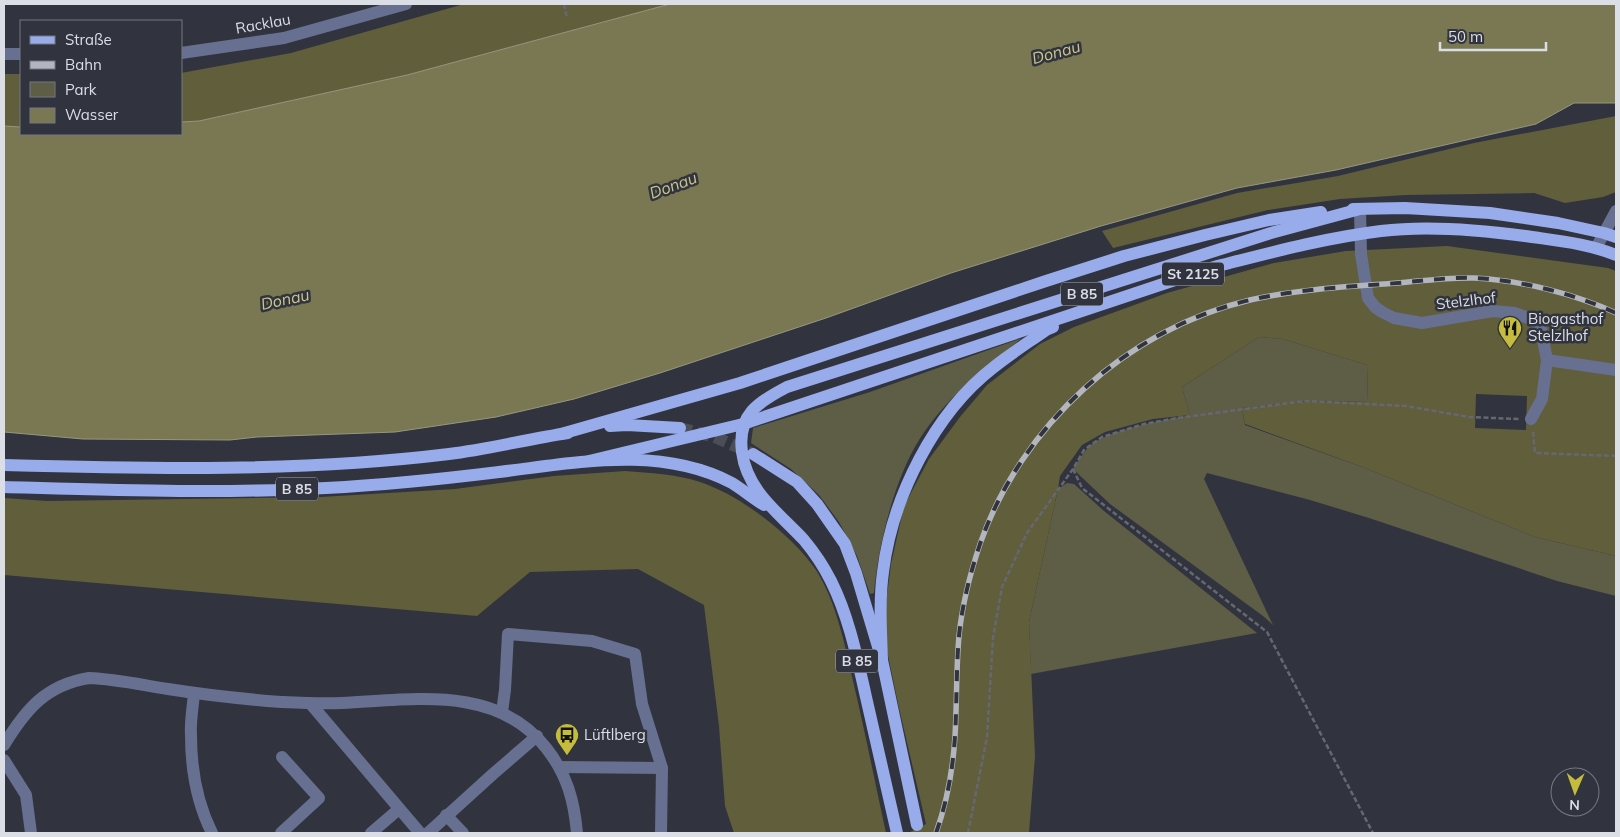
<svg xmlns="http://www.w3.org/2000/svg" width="1620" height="837" viewBox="0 0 1620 837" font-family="Mulish,sans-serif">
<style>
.green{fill:#5e5d46}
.forest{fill:#605e3b;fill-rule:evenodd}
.water{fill:#7a7853;stroke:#97977f}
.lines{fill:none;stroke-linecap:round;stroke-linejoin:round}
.major-tunnel{stroke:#4a4e58;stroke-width:12;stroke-dasharray:12 6;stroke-linecap:butt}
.path{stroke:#656872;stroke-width:2.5;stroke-dasharray:5 2.5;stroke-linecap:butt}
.minor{stroke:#677090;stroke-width:12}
.major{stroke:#98abeb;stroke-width:12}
.rail-casing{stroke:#b3b6be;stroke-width:5.5}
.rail{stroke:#31343f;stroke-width:4;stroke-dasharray:11;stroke-linecap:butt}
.labels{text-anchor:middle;stroke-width:5;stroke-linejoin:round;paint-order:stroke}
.shield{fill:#31343f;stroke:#a8abb3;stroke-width:1}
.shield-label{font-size:14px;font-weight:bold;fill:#dbdee5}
.street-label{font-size:15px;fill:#dbdee5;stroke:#31343f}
.poi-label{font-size:15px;fill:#dbdee5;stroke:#31343f;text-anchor:start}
.water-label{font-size:16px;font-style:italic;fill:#cac687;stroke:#31343f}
</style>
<rect width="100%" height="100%" fill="#31343f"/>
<g class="green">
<path d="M1259 337 1283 339 1367 365 1368 402 1308 401 1242 408 1245 425 1365 468 1535 537 1616 556V596L1557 581 1369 518 1310 500 1207 473 1204 479 1273 625 1263 616 1110 504 1073 469C1079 460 1084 451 1092 444 1115 428 1162 421 1190 415L1182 387Z"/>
<path d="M1022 338C985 367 944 400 919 440 894 480 878 546 874 593L870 594 857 556 839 522 819 495 791 469 751 443 753 428 870 392Z"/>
<polygon points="1067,483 1074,484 1104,511 1257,633 1031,674 1029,622 1058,489"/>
</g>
<g class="forest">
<polygon points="464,4 670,4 407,75 199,121 181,122 181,73 291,53"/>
<polygon points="4,74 21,74 21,127 4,126"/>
<polygon points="1616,116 1616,192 1603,197 1565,203 1534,193 1406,195 1340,199 1268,210 1113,248 1102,231 1237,193 1338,176 1474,143"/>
<path d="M1447 246 1608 268 1616 271V556L1535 537 1365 468 1245 424 1242 408 1308 401 1368 402 1367 365 1283 339 1259 337 1182 387 1190 415 1153 419 1105 432 1082 445 1060 476 1058 489 1029 622 1035 756 1029 833H908L926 824 899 708 887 651 885 611 891 564 904 506 929 459 960 417 987 385 1040 344 1074 327 1167 293 1274 263 1346 251ZM1476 394 1527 396 1526 430 1475 428Z"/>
<path d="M625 471C650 473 676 474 700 482 740 495 792 535 816 570 836 601 845 645 853 681 865 732 875 782 886 833H734L725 806 719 726 704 605 638 569 530 572 477 616 4 575V498L47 501 321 497 455 489 554 476Z"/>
</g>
<polygon class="water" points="670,4 1616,4 1616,103 1574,103 1536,124 1336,170 1237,188 1101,226 951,273 826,318 660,373 574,399 496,417 395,432 257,437 230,440 83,439 4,432 4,126 21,127 21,134 181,134 181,122 199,121 407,75"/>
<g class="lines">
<polyline class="major-tunnel" points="680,428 715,437 751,453"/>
<g class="path">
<polyline points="564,4 567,18"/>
<polyline points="1533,432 1535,453 1616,456"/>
<polyline points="1073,469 1082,488 1267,632 1373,833"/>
<polyline points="968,833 987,737 993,638 1002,587 1027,533 1073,469 1084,450 1102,437 1144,424 1177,418 1305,401 1406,406 1469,417 1519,419"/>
</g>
<g class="minor">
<polyline points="181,53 284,38 406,4"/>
<polyline points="4,54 21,54"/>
<polyline points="1360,209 1361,254 1368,298 1375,307 1382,312 1394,318 1422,323 1493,311 1515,313 1533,320 1541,329 1547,360 1542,399 1531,419"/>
<polyline points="1596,248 1616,211"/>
<polyline points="1547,360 1616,370"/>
<path d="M194 693C193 707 190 721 191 735 191 769 197 803 212 833"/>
<polyline points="310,703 420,833"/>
<polyline points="502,712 505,690 508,634 592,641 635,654 642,704 662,768 661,833"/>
<path d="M4 745C26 709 46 685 89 678 116 679 142 685 168 689 206 695 243 699 281 702 302 703 322 704 342 703 413 700 497 684 547 749 567 775 574 800 577 833"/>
<polyline points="4,760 26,795 31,833"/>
<polyline points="560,767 662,768"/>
<polyline points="446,815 463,833"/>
<polyline points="281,833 319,798 282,757"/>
<polyline points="371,833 399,809"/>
<polyline points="428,833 493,774 537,736"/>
</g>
<g class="major">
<polyline points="1353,209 1405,208 1490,213 1558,223 1604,233 1616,237"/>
<polyline points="610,426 627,425 680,428"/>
<polyline points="561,434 740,383 1046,281 1124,256 1205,235 1269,220 1321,212"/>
<polyline points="753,454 797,482 817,504 845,544 856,573 882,660 917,825"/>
<path d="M589 461 743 424 1214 267C1269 253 1324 238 1381 231 1429 225 1483 230 1532 237 1560 241 1589 244 1616 255"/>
<path d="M4 465C152 469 302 472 449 454 489 449 528 439 568 433"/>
<path d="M4 487C111 490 218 494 326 488 384 485 442 479 499 472 576 463 659 445 732 483 743 490 753 498 764 505"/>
<path d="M882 660C881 631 879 601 883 572 892 498 934 413 994 367 1010 354 1029 342 1046 330L1053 327"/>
<path d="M897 833C887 788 876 742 866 697 857 657 849 617 831 581 824 567 814 552 804 540 779 513 747 491 742 452 737 415 758 402 787 387L1271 233 1360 209"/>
</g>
<g class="rail-casing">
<path id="rail" d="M936 833C947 802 953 769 955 736 957 703 956 669 959 636 962 605 970 574 980 544 1021 426 1127 329 1250 300 1294 290 1340 287 1385 284 1415 282 1444 277 1474 278 1520 280 1575 294 1616 313"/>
</g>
<use href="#rail" class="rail"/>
</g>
<defs>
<g id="restaurant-pin" transform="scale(1.25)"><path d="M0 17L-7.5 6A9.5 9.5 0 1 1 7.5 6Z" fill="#c5bc3d" stroke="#31343f"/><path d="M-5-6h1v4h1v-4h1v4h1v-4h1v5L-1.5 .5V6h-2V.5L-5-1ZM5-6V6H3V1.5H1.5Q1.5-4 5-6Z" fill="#111"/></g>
<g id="bus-pin" transform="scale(1.25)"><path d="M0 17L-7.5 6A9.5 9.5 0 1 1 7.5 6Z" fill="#c5bc3d" stroke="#31343f"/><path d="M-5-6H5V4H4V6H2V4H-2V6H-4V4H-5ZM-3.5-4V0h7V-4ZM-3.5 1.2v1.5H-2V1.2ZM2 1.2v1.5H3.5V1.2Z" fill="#111"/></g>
</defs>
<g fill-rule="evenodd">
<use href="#restaurant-pin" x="1510" y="328"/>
<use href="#bus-pin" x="567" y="735"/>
</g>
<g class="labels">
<g class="shield">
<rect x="1162" y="262.5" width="62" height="23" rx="4"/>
<rect x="1061" y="282.5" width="42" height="23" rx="4"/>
<rect x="276" y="477.5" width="42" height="23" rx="4"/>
<rect x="836" y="649.5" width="42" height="23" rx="4"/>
</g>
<g class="shield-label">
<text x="1193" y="279">St 2125</text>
<text x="1082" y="299">B 85</text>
<text x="297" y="494">B 85</text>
<text x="857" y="666">B 85</text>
</g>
<g class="street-label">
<text transform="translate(263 24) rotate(-10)" y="5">Racklau</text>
<text transform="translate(1466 301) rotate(-7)" y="5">Stelzlhof</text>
</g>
<g class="poi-label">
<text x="1528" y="324">Biogasthof<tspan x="1528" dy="17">Stelzlhof</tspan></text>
<text x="584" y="740">Lüftlberg</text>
</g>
<g class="water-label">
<text transform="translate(1056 52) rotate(-15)" y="6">Donau</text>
<text transform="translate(673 185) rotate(-20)" y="6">Donau</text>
<text transform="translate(285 299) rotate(-12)" y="6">Donau</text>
</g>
</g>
<rect width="1620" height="837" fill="none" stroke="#dbdee5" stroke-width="10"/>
<rect x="20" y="20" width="162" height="115" fill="#31343f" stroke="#757881"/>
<rect x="30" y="36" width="25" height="8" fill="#98abeb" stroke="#757881"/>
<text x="65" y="45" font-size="15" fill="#dbdee5">Straße</text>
<rect x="30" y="61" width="25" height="8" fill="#b3b6be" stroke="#757881"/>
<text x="65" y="70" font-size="15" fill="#dbdee5">Bahn</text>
<rect x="30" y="82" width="25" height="15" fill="#5e5d46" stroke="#757881"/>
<text x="65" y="95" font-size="15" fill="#dbdee5">Park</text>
<rect x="30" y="108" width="25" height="15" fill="#7a7853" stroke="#757881"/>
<text x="65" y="120" font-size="15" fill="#dbdee5">Wasser</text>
<g transform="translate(1575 792) rotate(182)"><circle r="24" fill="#31343f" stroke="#757881"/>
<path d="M0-4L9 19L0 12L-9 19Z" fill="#c5bc3d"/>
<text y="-8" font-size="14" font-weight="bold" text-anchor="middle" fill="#dbdee5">N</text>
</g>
<path d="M1440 42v8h106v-8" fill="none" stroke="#dbdee5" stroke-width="2.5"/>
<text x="1448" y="42" font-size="15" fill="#dbdee5" stroke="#31343f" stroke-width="4" paint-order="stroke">50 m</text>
</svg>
